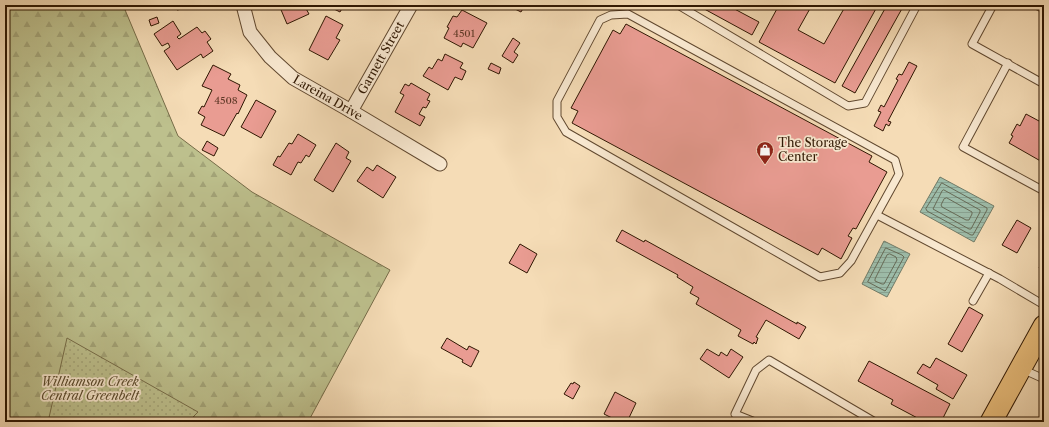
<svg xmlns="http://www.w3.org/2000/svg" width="1049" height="427" viewBox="0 0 1049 427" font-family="'Libre Caslon Text',serif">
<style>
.forest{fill:url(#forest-firs);stroke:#766c48}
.park{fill:url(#park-dots);stroke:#766c48}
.water{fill:url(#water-rules);stroke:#717a66}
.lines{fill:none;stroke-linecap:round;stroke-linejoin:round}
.shore{stroke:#666a56;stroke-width:1}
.building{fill:#e99c92;stroke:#2f1702}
.service-casing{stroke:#60482f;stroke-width:9}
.minor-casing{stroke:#60482f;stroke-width:15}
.primary-casing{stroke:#2f1702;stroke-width:23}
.service{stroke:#f8e8d0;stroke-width:7}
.minor{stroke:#f8e8d0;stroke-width:13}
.primary{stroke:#eabe7b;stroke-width:21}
.labels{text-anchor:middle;stroke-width:3.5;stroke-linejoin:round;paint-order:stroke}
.number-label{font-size:10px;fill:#5e3826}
.street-label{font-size:12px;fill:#2f1702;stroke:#f8e8d0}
.poi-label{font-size:12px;fill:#2f1702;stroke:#f8e8d0;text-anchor:start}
.park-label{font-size:12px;font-style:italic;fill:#5a4a2c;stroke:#f8e8d0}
</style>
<defs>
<pattern id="forest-firs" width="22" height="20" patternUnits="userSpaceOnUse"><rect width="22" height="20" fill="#bdc08d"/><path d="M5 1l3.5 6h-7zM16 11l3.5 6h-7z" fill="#a3a478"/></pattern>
<pattern id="park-dots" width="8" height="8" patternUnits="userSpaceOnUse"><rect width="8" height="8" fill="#bdc08d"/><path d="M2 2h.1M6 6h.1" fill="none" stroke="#a3a478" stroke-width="1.8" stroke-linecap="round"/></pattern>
<pattern id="water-rules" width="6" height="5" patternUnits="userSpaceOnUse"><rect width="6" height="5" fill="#9dbca9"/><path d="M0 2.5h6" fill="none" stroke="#88a190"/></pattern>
</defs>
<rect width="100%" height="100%" fill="#f5dcb6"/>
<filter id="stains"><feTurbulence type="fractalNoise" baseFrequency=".005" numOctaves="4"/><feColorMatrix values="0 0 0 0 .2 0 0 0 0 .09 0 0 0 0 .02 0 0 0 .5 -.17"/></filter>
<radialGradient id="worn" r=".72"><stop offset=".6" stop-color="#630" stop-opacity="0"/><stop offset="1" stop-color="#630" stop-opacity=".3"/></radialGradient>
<polygon class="forest" points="5,5 123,5 178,136 252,192 390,270 308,422 5,422"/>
<polygon class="park" points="67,338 198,412 188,422 48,422"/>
<g class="water">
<polygon points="940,177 994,206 974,242 920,212"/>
<polygon points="884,241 910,254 887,297 862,284"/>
</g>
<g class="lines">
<g class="shore">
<polygon points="942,183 987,208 987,210 973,235 971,235 927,211 926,209"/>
<polygon points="944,190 980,210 980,212 971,229 969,229 933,209 942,191"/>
<polygon points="947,198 972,212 972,214 969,220 966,220 942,207 941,205 944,199"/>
<polygon points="886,248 902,255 904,257 886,290 885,291 868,282"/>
<polygon points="890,254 896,257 897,260 884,284 882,284 875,281 875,279 887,255"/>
</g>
</g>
<g class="building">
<polygon points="176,5 193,5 193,7 177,10"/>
<polygon points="279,5 304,5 309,14 287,24"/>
<polygon points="333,5 344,5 340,12 332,8"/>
<polygon points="507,5 525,5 521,12"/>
<polygon points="697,5 727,5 759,22 752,35"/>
<polygon points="779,5 812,5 798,30 824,44 846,5 878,5 835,83 759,42"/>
<polygon points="887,5 904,5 855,93 842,86"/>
<polygon points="462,10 487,23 473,48 463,43 461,47 444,38 449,28 447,27 453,16 457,17"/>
<polygon points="326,16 343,25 336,38 340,40 328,60 309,50"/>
<polygon points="157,17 159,23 151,26 149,20"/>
<polygon points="173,21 181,34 177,37 179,39 197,27 202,33 205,31 211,39 207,42 213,51 203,58 201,54 177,70 164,51 170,47 168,43 162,46 154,34"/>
<polygon points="626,24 872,156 869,162 887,172 856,229 853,228 848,236 852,238 841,259 822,248 818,255 572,123 578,111 571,108 613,30 620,34"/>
<polygon points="513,38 520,43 514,52 518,55 513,63 502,56"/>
<polygon points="445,54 463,63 460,68 466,71 462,80 455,77 448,90 423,76 429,67 432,69 438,59 442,61"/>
<polygon points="909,62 917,66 888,121 891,122 889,126 886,124 883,131 874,126 881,112 878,111 881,105 884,107 898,80 896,79 899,74 902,75"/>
<polygon points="491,63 501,68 499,74 488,69"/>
<polygon points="213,65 231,74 228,79 240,85 238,90 247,95 238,114 237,113 224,136 201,125 205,117 198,113 202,106 204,107 212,90 202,86"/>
<polygon points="411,83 430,94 427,100 430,101 426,108 423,107 419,114 425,117 420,126 395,112 404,95 400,93 405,84 409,86"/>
<polygon points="256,100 276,111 261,138 241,127"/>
<polygon points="1026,114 1039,121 1041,117 1044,119 1044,163 1009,143 1013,136 1011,135 1017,124 1020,126"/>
<polygon points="298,134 316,145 309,157 306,155 301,163 298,162 291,175 273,165 278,156 280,157 289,143 292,144"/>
<polygon points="207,141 218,148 214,156 202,150"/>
<polygon points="336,143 349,152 346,158 351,161 333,192 314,180"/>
<polygon points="377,165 396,177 383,198 357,181 367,167 373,171"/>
<polygon points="1017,220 1031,228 1017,253 1002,245"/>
<polygon points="622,230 644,242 645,240 797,324 797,322 806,327 799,339 766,320 756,337 758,338 756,344 754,342 753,344 738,336 741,330 696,304 699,298 690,293 693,287 677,277 678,275 616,241"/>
<polygon points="520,244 537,254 527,273 509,263"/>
<polygon points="1044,259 1044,269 1043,270 1039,268"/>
<polygon points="969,307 983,315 962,352 948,344"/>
<polygon points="447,338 467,350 469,346 479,351 471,367 462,362 463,360 441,348"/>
<polygon points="707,349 719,356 721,352 727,356 731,349 743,357 729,378 700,359"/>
<polygon points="936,358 967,375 953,399 936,389 938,385 917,373 923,364 930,368"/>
<polygon points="869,361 950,404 941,422 925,422 891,404 893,400 858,381"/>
<polygon points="574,382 580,386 573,399 564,394 571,383 573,384"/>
<polygon points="615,392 636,403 627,422 620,422 604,414"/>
</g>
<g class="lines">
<g class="service-casing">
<g id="service">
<polyline points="678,5 848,106 865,103 917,5"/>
<polyline points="993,5 972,44 1044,84"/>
<polyline points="1036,5 1044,9"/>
<polygon points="628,14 895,160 899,174 851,261 840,273 820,277 566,132 557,117 557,101 600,20 611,15"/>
<polyline points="1008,63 963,147 1044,191"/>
<polyline points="877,215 1000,279 1044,305"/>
<polyline points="973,301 989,273"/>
<polyline points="1022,369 1044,379"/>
<polyline points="755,422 735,414 756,370 769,360 875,422"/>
</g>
</g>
<g class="minor-casing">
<g id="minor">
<path id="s1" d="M243 5 250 32 270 57 293 78 351 111 440 164"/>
<path id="s2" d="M351 111 411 5"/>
</g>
</g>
<g class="primary-casing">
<polyline id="primary" points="991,422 1044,326"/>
</g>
<use href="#service" class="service"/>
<use href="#minor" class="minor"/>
<use href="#primary" class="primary"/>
</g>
<defs>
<g id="shop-pin" transform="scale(0.9)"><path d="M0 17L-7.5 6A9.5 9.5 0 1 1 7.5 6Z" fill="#8f2418" stroke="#f8e8d0"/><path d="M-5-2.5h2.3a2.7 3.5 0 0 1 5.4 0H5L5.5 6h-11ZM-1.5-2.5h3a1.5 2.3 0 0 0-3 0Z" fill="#fff"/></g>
</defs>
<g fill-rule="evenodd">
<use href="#shop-pin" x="765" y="150"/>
</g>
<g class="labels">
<g class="number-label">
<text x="464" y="37">4501</text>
<text x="226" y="104">4508</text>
</g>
<g class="street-label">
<text dy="4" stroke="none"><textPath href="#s2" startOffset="61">Garnett Street</textPath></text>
<text dy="4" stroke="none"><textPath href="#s1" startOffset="131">Lareina Drive</textPath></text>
</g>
<g class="poi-label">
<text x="778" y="147">The Storage<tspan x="778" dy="14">Center</tspan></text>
</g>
<g class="park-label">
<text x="90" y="386">Williamson Creek<tspan x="90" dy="14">Central Greenbelt</tspan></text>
</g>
</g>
<rect width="1049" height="427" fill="none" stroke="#f5dcb6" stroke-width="20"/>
<rect x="6" y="6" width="1037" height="415" fill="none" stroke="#2f1702" stroke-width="2"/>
<rect x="10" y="10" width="1029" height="407" fill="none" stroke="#2f1702"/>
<rect width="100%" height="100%" filter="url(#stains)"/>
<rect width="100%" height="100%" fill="url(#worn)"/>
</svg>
